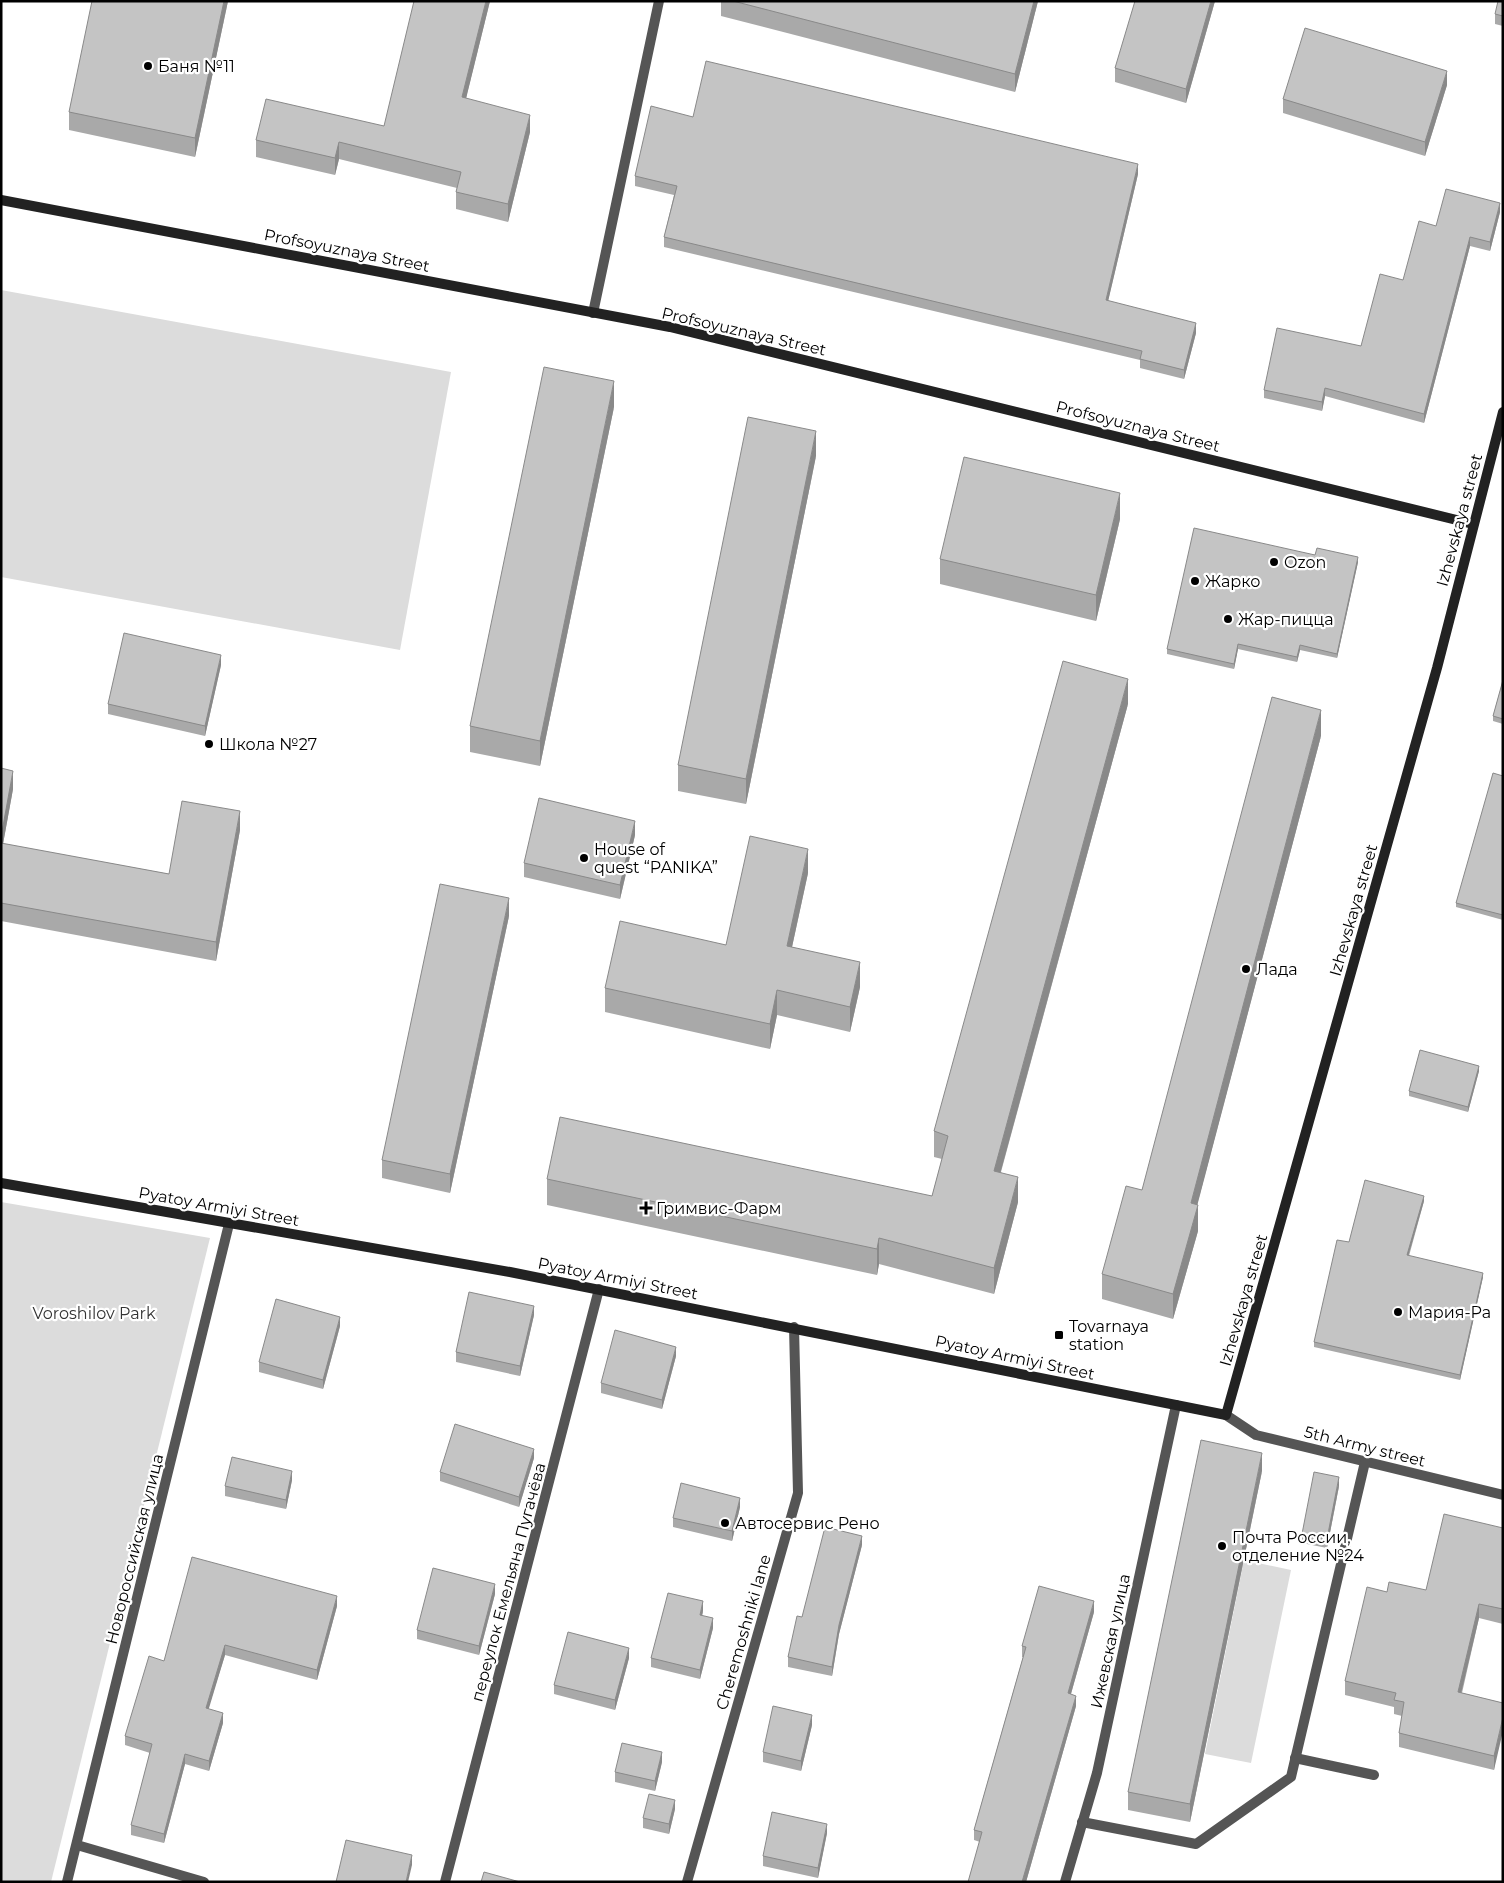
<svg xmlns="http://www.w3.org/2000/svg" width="1504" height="1883" viewBox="0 0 1504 1883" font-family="Montserrat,sans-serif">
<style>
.green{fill:#dcdcdc}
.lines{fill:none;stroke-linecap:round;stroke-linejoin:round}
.street{stroke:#555;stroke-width:10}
.secondary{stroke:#222;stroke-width:10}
.wall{fill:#a9a9a9}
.shaded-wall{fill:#898989}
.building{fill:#c4c4c4;stroke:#898989}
.poi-dot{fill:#000;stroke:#fff;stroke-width:2}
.labels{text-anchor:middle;stroke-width:4.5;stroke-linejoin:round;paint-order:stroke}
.poi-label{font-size:16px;fill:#000;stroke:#fff;text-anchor:start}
.street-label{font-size:16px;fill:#000;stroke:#fff}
.park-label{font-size:16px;fill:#333;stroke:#fff}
</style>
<rect width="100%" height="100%" fill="#fff"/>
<g class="green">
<polygon points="1,290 451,372 400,650 1,577"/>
<polygon points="1,1202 210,1238 51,1882 1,1882"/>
<polygon points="1244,1560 1291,1570 1251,1763 1205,1754"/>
</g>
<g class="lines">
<g class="street">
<polyline points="593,313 659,1"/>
<polyline points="1226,1415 1256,1435 1503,1495"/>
<polyline points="1295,1758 1374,1775"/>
<polyline points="1082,1822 1196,1844 1291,1777 1365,1462"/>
<polyline points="77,1845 204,1882"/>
<polyline points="67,1882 229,1224"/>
<polyline points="445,1882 599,1289"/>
<polyline points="687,1882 798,1493 794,1327"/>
<polyline points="1065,1882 1097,1773 1176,1405"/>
</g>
<g class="secondary">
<polyline points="1,200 670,327 1473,524"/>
<polyline points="1,1183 510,1272 1226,1415 1437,668 1503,412"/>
</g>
</g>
<g class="wall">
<polygon points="228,1 195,157 69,130 69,112"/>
<polygon points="490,1 466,98 530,132 508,222 456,209 456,192 457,188 339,159 335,175 256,157 256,140 384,126"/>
<polygon points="721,1 1038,1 1015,92 721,16"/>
<polygon points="1215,1 1186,103 1115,82 1115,68"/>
<polygon points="1503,1 1503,26 1495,24 1495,14"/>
<polygon points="1447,85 1425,156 1283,113 1283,99"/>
<polygon points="693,117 1138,174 1108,301 1196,333 1184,379 1140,368 1140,360 664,247 664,237 674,195 635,186 635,176"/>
<polygon points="1500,212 1490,251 1470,246 1424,423 1325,396 1322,411 1264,398 1264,390 1361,346 1403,280 1436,226"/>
<polygon points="614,407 540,766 470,752 470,726"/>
<polygon points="816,456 746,804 678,791 678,765"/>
<polygon points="1120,519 1096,621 940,584 940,559"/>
<polygon points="1315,555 1358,562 1337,658 1300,650 1297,662 1238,649 1234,669 1167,654 1167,649"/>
<polygon points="221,665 205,736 108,714 108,704"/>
<polygon points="1503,680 1503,724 1493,721 1493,716"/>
<polygon points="1128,704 1001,1172 1018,1202 994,1294 879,1264 877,1275 547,1205 547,1179 932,1196 942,1159 934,1157 934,1131"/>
<polygon points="1321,736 1197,1205 1198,1231 1173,1319 1102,1299 1102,1274 1142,1190"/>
<polygon points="1,768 13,789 3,844 169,874 240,830 216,961 1,921"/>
<polygon points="1503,776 1503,920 1456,907 1456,903"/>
<polygon points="635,835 620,899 524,877 524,863"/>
<polygon points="808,873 792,947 860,987 850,1032 777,1015 770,1049 605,1012 605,988 726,945"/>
<polygon points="509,916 450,1193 382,1178 382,1160"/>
<polygon points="1479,1071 1468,1112 1409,1096 1409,1091"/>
<polygon points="1424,1201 1409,1256 1483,1277 1460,1380 1314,1347 1314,1342 1349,1242"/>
<polygon points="534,1315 520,1376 456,1362 456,1352"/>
<polygon points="340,1326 323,1389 259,1372 259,1362"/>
<polygon points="676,1356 662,1409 601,1393 601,1383"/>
<polygon points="534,1458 519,1507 440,1481 440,1472"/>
<polygon points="1262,1471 1190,1822 1128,1810 1128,1792"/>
<polygon points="292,1480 286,1509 225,1496 225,1486"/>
<polygon points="1339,1486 1327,1548 1302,1543 1302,1534"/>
<polygon points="740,1507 732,1541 673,1527 673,1518"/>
<polygon points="1503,1528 1503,1624 1479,1618 1462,1693 1503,1703 1494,1770 1399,1747 1399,1733 1402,1716 1394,1714 1394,1707 1345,1695 1345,1681 1387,1592 1426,1590"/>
<polygon points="862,1545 839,1634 832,1676 788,1667 788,1657 802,1617"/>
<polygon points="495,1594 479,1655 417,1639 417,1630"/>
<polygon points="337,1606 317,1680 225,1655 208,1709 223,1723 209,1771 185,1764 164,1843 131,1835 131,1825 150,1753 125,1745 125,1736 164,1661"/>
<polygon points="703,1611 702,1616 713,1628 700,1679 651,1667 651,1658"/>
<polygon points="1094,1612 1071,1694 1076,1706 1026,1882 968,1882 980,1842 974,1840 974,1830 1023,1657 1022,1657 1022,1646"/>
<polygon points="629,1658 615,1710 554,1694 554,1685"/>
<polygon points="812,1725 801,1771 763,1762 763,1752"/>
<polygon points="662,1762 655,1791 615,1782 615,1772"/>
<polygon points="675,1809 669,1834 643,1828 643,1818"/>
<polygon points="827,1833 818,1878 763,1866 763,1856"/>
</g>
<g class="shaded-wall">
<polygon points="224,1 228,1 195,157 195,138"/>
<polygon points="486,1 490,1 462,115 462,97"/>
<polygon points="1034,1 1038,1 1015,92 1015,74"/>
<polygon points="1211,1 1215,1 1186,103 1186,89"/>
<polygon points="1447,71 1447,85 1425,156 1425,142"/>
<polygon points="530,115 530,132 508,222 508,204"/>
<polygon points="339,142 339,159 335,175 335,158"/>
<polygon points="1138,164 1138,174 1106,310 1106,300"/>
<polygon points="1500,203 1500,212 1490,251 1490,242"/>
<polygon points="1470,237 1470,246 1424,423 1424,414"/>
<polygon points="1196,323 1196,333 1184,379 1184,370"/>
<polygon points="614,381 614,407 540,766 540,741"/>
<polygon points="1325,388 1325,396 1322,411 1322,402"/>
<polygon points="816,431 816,456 746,804 746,779"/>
<polygon points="1120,493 1120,519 1096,621 1096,595"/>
<polygon points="1358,557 1358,562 1337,658 1337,654"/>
<polygon points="1238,644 1238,649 1234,669 1234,664"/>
<polygon points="1300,645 1300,650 1297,662 1297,657"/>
<polygon points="221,655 221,665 205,736 205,726"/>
<polygon points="1128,679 1128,704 994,1196 994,1171"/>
<polygon points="1321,710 1321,736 1191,1229 1191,1203"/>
<polygon points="13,771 13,789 1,855 1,837"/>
<polygon points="240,811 240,830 216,961 216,942"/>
<polygon points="635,821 635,835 620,899 620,885"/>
<polygon points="808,849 808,873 787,970 787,946"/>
<polygon points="509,898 509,916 450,1193 450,1174"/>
<polygon points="860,962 860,987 850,1032 850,1007"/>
<polygon points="777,990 777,1015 770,1049 770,1024"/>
<polygon points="1479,1066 1479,1071 1468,1112 1468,1107"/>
<polygon points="1018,1177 1018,1202 994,1294 994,1268"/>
<polygon points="1424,1196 1424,1201 1407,1260 1407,1255"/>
<polygon points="1198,1205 1198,1231 1173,1319 1173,1294"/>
<polygon points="879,1238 879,1264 877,1275 877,1249"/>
<polygon points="1483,1273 1483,1277 1460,1380 1460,1375"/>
<polygon points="534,1306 534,1315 520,1376 520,1366"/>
<polygon points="340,1317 340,1326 323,1389 323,1380"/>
<polygon points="676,1347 676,1356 662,1409 662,1400"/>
<polygon points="534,1449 534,1458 519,1507 519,1497"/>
<polygon points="1262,1453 1262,1471 1190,1822 1190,1804"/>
<polygon points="292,1471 292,1480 286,1509 286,1500"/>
<polygon points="1339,1477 1339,1486 1327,1548 1327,1539"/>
<polygon points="740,1498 740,1507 732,1541 732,1531"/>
<polygon points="862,1536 862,1545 839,1634 832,1676 832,1667 839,1625"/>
<polygon points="495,1584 495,1594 479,1655 479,1646"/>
<polygon points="337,1596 337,1606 317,1680 317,1670"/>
<polygon points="703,1601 703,1611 700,1625 700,1615"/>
<polygon points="1094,1601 1094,1612 1068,1704 1068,1693"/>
<polygon points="1479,1604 1479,1618 1458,1706 1458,1692"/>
<polygon points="713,1618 713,1628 700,1679 700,1670"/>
<polygon points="225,1645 225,1655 206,1718 206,1708"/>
<polygon points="629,1648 629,1658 615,1710 615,1700"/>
<polygon points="1076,1696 1076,1706 1026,1882 1022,1882"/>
<polygon points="223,1713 223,1723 209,1771 209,1761"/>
<polygon points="812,1715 812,1725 801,1771 801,1761"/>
<polygon points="1503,1717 1503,1731 1494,1770 1494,1756"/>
<polygon points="662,1752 662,1762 655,1791 655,1781"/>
<polygon points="185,1754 185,1764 164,1843 164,1834"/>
<polygon points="675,1800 675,1809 669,1834 669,1824"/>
<polygon points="827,1824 827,1833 818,1878 818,1868"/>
<polygon points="412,1855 412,1865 408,1882 406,1882"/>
</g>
<g class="building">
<polygon points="92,1 224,1 195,138 69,112"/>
<polygon points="414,1 486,1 462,97 530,115 508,204 456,192 461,172 339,142 335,158 256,140 266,99 384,126"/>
<polygon points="733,1 1034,1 1015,74"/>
<polygon points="1135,1 1211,1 1186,89 1115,68"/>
<polygon points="1498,1 1503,1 1503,16 1495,14"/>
<polygon points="1305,28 1447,71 1425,142 1283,99"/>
<polygon points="706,61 1138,164 1106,300 1196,323 1184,370 1140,359 1142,351 664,237 677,186 635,176 651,106 693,117"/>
<polygon points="1446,189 1500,203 1490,242 1470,237 1424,414 1325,388 1322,402 1264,390 1277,328 1361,346 1380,274 1403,280 1419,221 1436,226"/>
<polygon points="544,367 614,381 540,741 470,726"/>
<polygon points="748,417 816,431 746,779 678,765"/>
<polygon points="964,457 1120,493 1096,595 940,559"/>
<polygon points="1194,528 1315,555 1317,548 1358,557 1337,654 1300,645 1297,657 1238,644 1234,664 1167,649"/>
<polygon points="124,633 221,655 205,726 108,704"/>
<polygon points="1063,661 1128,679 994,1171 1018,1177 994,1268 879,1238 877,1249 547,1179 560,1117 932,1196 948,1136 934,1131"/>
<polygon points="1503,680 1503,719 1493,716"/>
<polygon points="1272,697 1321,710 1191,1203 1198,1205 1173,1294 1102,1274 1126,1186 1142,1190"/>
<polygon points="1,768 13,771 1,837"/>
<polygon points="1493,773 1503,776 1503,915 1456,903"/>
<polygon points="539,798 635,821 620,885 524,863"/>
<polygon points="182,801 240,811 216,942 1,903 1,843 169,874"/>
<polygon points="750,836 808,849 787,946 860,962 850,1007 777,990 770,1024 605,988 620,921 726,945"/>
<polygon points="440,884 509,898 450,1174 382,1160"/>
<polygon points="1420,1050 1479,1066 1468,1107 1409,1091"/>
<polygon points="1365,1180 1424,1196 1407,1255 1483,1273 1460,1375 1314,1342 1337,1240 1349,1242"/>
<polygon points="469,1292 534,1306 520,1366 456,1352"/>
<polygon points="276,1299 340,1317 323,1380 259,1362"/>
<polygon points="615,1330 676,1347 662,1400 601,1383"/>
<polygon points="455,1424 534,1449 519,1497 440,1472"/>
<polygon points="1201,1440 1262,1453 1190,1804 1128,1792"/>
<polygon points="232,1457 292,1471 286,1500 225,1486"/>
<polygon points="1314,1472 1339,1477 1327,1539 1302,1534"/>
<polygon points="681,1483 740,1498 732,1531 673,1518"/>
<polygon points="1444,1514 1503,1528 1503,1609 1479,1604 1458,1692 1503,1703 1503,1717 1494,1756 1399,1733 1404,1702 1394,1700 1396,1693 1345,1681 1367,1587 1387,1592 1389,1582 1426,1590"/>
<polygon points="825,1527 862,1536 839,1625 832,1667 788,1657 797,1616 802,1617"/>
<polygon points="192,1557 337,1596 317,1670 225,1645 206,1708 223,1713 209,1761 185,1754 164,1834 131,1825 152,1744 125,1736 149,1656 164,1661"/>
<polygon points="433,1568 495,1584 479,1646 417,1630"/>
<polygon points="1039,1586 1094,1601 1068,1693 1076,1696 1022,1882 968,1882 982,1832 974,1830 1026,1647 1022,1646"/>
<polygon points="668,1593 703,1601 700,1615 713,1618 700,1670 651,1658"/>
<polygon points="568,1632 629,1648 615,1700 554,1685"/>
<polygon points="773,1706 812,1715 801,1761 763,1752"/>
<polygon points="622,1743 662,1752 655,1781 615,1772"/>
<polygon points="649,1794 675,1800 669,1824 643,1818"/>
<polygon points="772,1812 827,1824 818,1868 763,1856"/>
<polygon points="346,1840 412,1855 406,1882 336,1882"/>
<polygon points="484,1872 520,1882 481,1882"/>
</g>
<g class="poi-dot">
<circle cx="148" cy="66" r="5"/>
<circle cx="1274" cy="562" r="5"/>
<circle cx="1195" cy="581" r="5"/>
<circle cx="1228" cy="619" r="5"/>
<circle cx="209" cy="744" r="5"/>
<circle cx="584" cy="858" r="5"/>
<circle cx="1246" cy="969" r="5"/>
<path d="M643.5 1200.5h5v5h5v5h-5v5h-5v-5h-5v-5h5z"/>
<circle cx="1398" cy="1312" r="5"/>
<rect x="1054" y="1330" width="10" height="10" rx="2.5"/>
<circle cx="725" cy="1523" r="5"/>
<circle cx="1222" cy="1546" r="5"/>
</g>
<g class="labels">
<g class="poi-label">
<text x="158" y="72">Баня №11</text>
<text x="1284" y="568">Ozon</text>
<text x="1205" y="587">Жарко</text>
<text x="1238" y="625">Жар-пицца</text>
<text x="219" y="750">Школа №27</text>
<text x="594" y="855">House of<tspan x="594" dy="18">quest “PANIKA”</tspan></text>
<text x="1256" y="975">Лада</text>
<text x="656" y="1214">Гримвис-Фарм</text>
<text x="1408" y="1318">Мария-Ра</text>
<text x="1069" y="1332">Tovarnaya<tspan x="1069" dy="18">station</tspan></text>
<text x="735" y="1529">Автосервис Рено</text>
<text x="1232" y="1543">Почта России,<tspan x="1232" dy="18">отделение №24</tspan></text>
</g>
<g class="street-label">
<text transform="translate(347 250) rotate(11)" y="6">Profsoyuznaya Street</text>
<text transform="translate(744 331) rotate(13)" y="6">Profsoyuznaya Street</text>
<text transform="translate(1138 426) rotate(14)" y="6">Profsoyuznaya Street</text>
<text transform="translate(1459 520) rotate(-75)" y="6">Izhevskaya street</text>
<text transform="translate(1353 910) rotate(-74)" y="6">Izhevskaya street</text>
<text transform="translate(219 1206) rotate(10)" y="6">Pyatoy Armiyi Street</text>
<text transform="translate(618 1278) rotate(11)" y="6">Pyatoy Armiyi Street</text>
<text transform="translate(1243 1300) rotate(-74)" y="6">Izhevskaya street</text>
<text transform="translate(1015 1357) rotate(12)" y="6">Pyatoy Armiyi Street</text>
<text transform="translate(1365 1446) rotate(14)" y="6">5th Army street</text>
<text transform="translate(134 1549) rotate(-76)" y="6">Новороссийская улица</text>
<text transform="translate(508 1582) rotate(-75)" y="6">переулок Емельяна Пугачёва</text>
<text transform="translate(743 1632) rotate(-74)" y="6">Cheremoshniki lane</text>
<text transform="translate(1110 1641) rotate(-78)" y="6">Ижевская улица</text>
</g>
<g class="park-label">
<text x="94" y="1319">Voroshilov Park</text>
</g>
</g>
<rect width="1504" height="1883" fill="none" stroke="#000000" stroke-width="5"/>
</svg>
